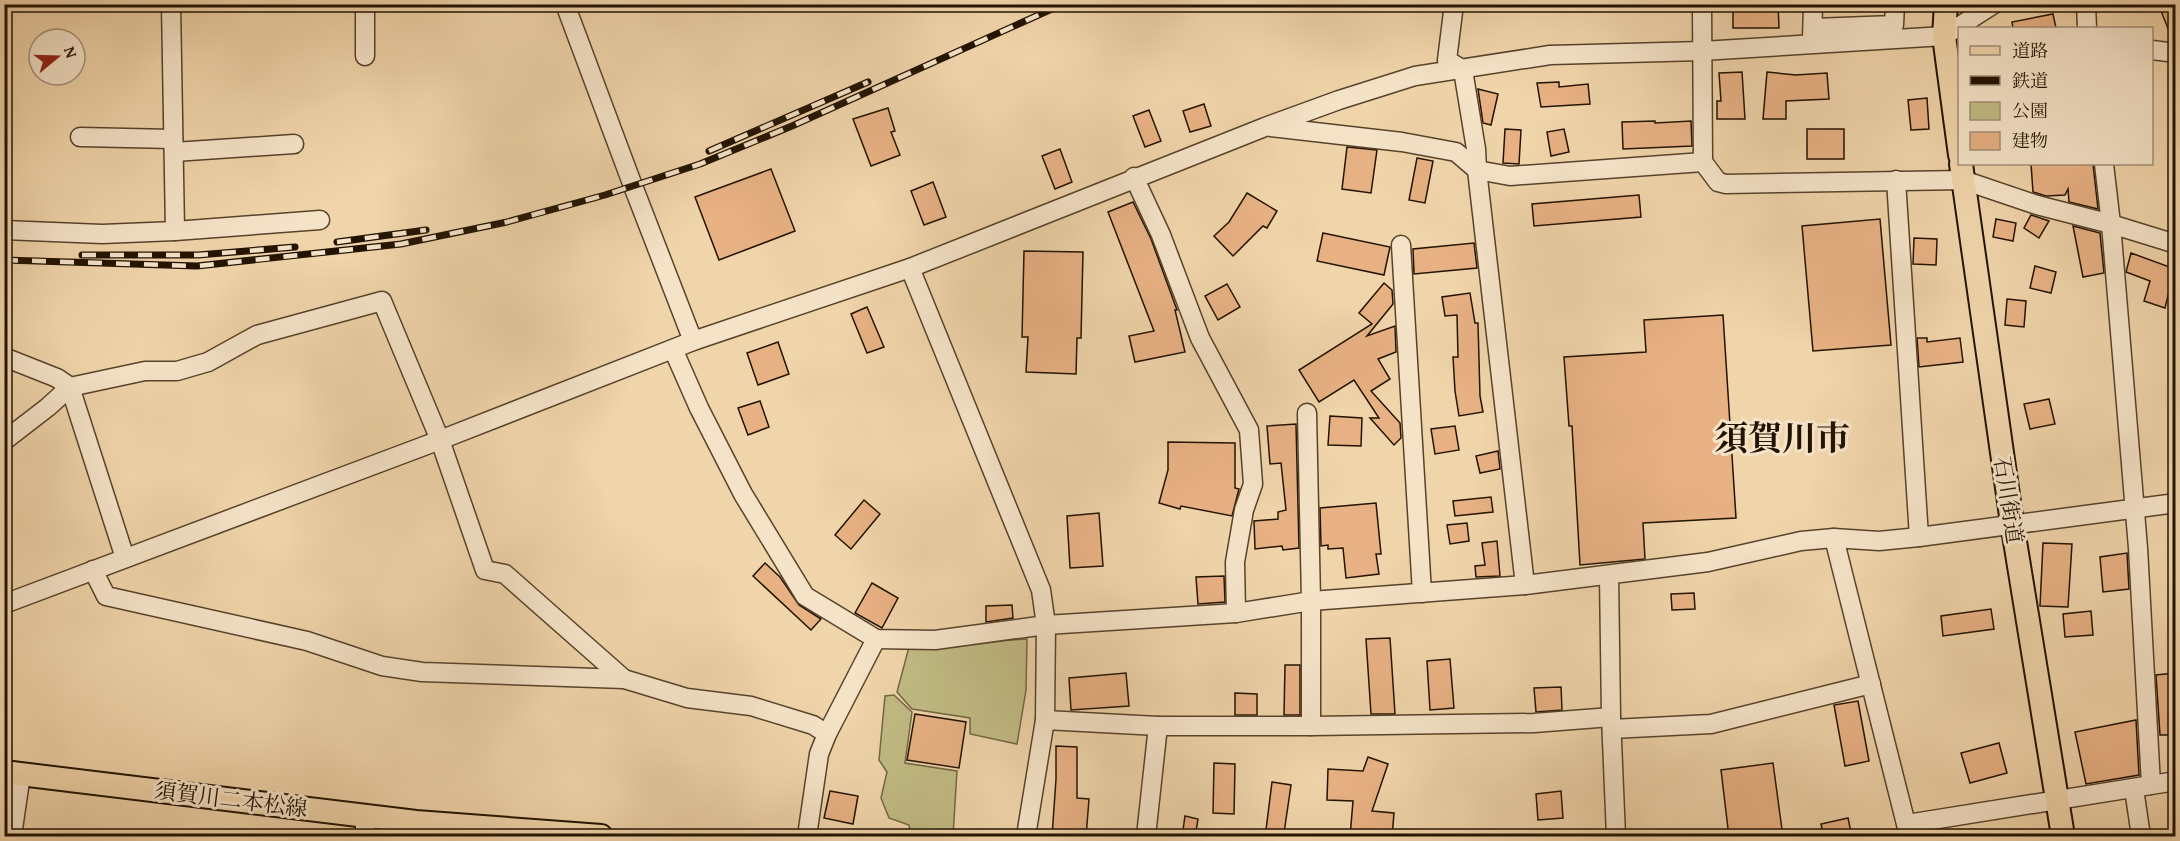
<svg xmlns="http://www.w3.org/2000/svg" width="2180" height="841" viewBox="0 0 2180 841" font-family="'Gentium Book Plus','Noto Serif JP',serif">
<style>
.green{fill:#c1bb84;stroke:#726742;stroke-width:1.5}
.building{fill:#e8b184;stroke:#221300;stroke-width:1.5}
.lines{fill:none;stroke-linecap:round;stroke-linejoin:round}
.minor-casing{stroke:#56432a;stroke-width:21}
.major-casing{stroke:#221300;stroke-width:26}
.minor{stroke:#f5e3c8;stroke-width:18}
.major{stroke:#f0d4aa;stroke-width:22}
.rail-casing{stroke:#221300;stroke-width:7}
.rail{stroke:#f5e3c8;stroke-width:4.5;stroke-dasharray:14;stroke-linecap:butt}
.labels{text-anchor:middle;stroke-width:6;stroke-linejoin:round;paint-order:stroke}
.street-label{font-size:22px;fill:#221300;stroke:#f5e3c8}
.town-label{font-size:34px;font-weight:bold;fill:#221300;stroke:#f5e3c8}
</style>
<rect width="100%" height="100%" fill="#f0d4aa"/>
<filter id="stains"><feTurbulence type="fractalNoise" baseFrequency=".00333" numOctaves="4"/><feColorMatrix values="0 0 0 0 .2 0 0 0 0 .09 0 0 0 0 .02 0 0 0 .5 -.17"/></filter>
<radialGradient id="worn" r=".72"><stop offset=".6" stop-color="#630" stop-opacity="0"/><stop offset="1" stop-color="#630" stop-opacity=".3"/></radialGradient>
<g class="green">
<polygon points="1027,639 1026,690 1017,744 970,734 970,718 912,709 897,692 909,647"/>
<polygon points="894,695 912,712 905,763 957,771 953,836 937,836 910,830 909,825 889,818 881,798 887,772 879,760 885,696"/>
</g>
<g class="building">
<polygon points="1733,4 1778,4 1779,28 1733,28"/>
<polygon points="2175,5 2175,42 2173,41 2161,11"/>
<polygon points="2053,14 2056,28 2013,28 2012,22"/>
<polygon points="1742,72 1745,119 1717,119 1717,101 1721,101 1719,73"/>
<polygon points="1767,72 1796,75 1827,73 1829,99 1786,101 1786,119 1763,119"/>
<polygon points="1559,82 1559,87 1588,84 1590,104 1541,107 1537,83"/>
<polygon points="1478,89 1498,94 1491,125 1483,123"/>
<polygon points="1927,98 1929,129 1911,130 1908,100"/>
<polygon points="1204,104 1211,126 1190,132 1183,111"/>
<polygon points="888,108 895,131 891,132 900,155 871,166 853,119"/>
<polygon points="1149,110 1161,141 1145,147 1133,116"/>
<polygon points="1655,121 1655,123 1691,121 1692,146 1623,149 1622,122"/>
<polygon points="1505,129 1521,130 1519,164 1503,163"/>
<polygon points="1564,129 1569,152 1551,156 1547,132"/>
<rect x="1807" y="129" width="37" height="30"/>
<polygon points="1347,147 1377,150 1371,193 1342,189"/>
<polygon points="1060,149 1072,182 1055,189 1042,156"/>
<polygon points="1417,158 1433,161 1425,203 1409,200"/>
<polygon points="2031,164 2093,164 2098,209 2069,202 2068,189 2065,195 2046,196 2033,192"/>
<polygon points="771,169 795,231 719,260 695,197"/>
<polygon points="933,182 946,217 924,225 911,191"/>
<polygon points="1247,193 1277,211 1267,228 1263,226 1233,256 1214,236 1229,222"/>
<polygon points="1639,195 1641,217 1534,226 1532,204"/>
<polygon points="1133,202 1151,239 1177,310 1175,310 1185,352 1135,362 1129,336 1154,331 1108,212"/>
<polygon points="2031,215 2049,221 2039,238 2024,228"/>
<polygon points="1880,219 1891,345 1813,351 1802,226"/>
<polygon points="1996,219 2016,223 2013,241 1993,237"/>
<polygon points="2073,226 2100,233 2104,273 2083,277"/>
<polygon points="1323,233 1390,247 1384,275 1317,261"/>
<polygon points="1914,238 1937,239 1936,265 1913,264"/>
<polygon points="1474,243 1477,268 1414,274 1413,249"/>
<polygon points="1024,251 1083,252 1081,338 1077,338 1076,374 1026,372 1028,337 1022,337"/>
<polygon points="2131,253 2175,269 2175,290 2170,288 2165,308 2144,301 2150,281 2126,272"/>
<polygon points="2035,266 2056,272 2051,293 2030,288"/>
<polygon points="1384,283 1392,290 1393,304 1367,336 1395,326 1396,352 1378,359 1390,379 1371,391 1400,423 1401,438 1394,445 1370,418 1379,418 1354,380 1319,402 1299,370 1372,324 1359,313"/>
<polygon points="1227,284 1240,307 1218,320 1205,296"/>
<polygon points="1470,293 1475,323 1478,323 1480,396 1483,412 1459,416 1455,391 1453,357 1458,357 1457,315 1445,316 1442,297"/>
<polygon points="2007,299 2026,301 2024,327 2005,325"/>
<polygon points="867,307 884,347 867,353 851,314"/>
<polygon points="1723,315 1736,518 1643,523 1645,559 1580,565 1572,426 1569,426 1564,357 1646,352 1644,320"/>
<polygon points="1917,338 1927,338 1927,342 1960,338 1963,362 1919,367"/>
<polygon points="778,342 789,374 758,385 747,353"/>
<polygon points="2049,399 2055,424 2030,429 2024,404"/>
<polygon points="760,401 769,427 748,435 738,408"/>
<polygon points="1330,416 1362,418 1361,446 1328,445"/>
<polygon points="1296,424 1299,548 1283,550 1282,546 1255,549 1254,521 1278,519 1278,512 1286,510 1281,463 1270,464 1267,426"/>
<polygon points="1455,426 1459,450 1435,454 1431,429"/>
<polygon points="1168,442 1235,443 1235,488 1239,489 1232,516 1181,506 1180,509 1159,503 1168,470"/>
<polygon points="1498,451 1500,469 1480,473 1476,456"/>
<polygon points="1491,497 1493,512 1455,516 1453,501"/>
<polygon points="864,500 880,514 851,549 835,535"/>
<polygon points="1376,503 1381,554 1376,554 1379,574 1346,578 1343,548 1328,549 1328,545 1321,546 1320,508"/>
<polygon points="1099,513 1103,566 1070,568 1067,516"/>
<polygon points="1467,523 1469,541 1450,544 1447,525"/>
<polygon points="1497,541 1500,576 1476,577 1475,566 1485,565 1482,543"/>
<polygon points="2043,543 2072,544 2068,607 2040,606"/>
<polygon points="2127,553 2129,589 2103,592 2100,557"/>
<polygon points="765,563 780,577 799,605 821,619 811,630 753,576"/>
<polygon points="1224,576 1225,602 1198,604 1196,577"/>
<polygon points="872,583 898,598 882,628 855,613"/>
<polygon points="1694,593 1695,609 1672,610 1671,594"/>
<polygon points="1012,605 1013,618 986,622 986,606"/>
<polygon points="1991,609 1994,629 1943,636 1941,616"/>
<polygon points="2091,611 2093,635 2065,637 2063,614"/>
<polygon points="1390,638 1395,714 1371,714 1366,639"/>
<polygon points="1450,659 1454,708 1430,710 1427,661"/>
<polygon points="1285,665 1300,665 1300,715 1284,715"/>
<polygon points="1126,673 1129,706 1071,710 1069,678"/>
<polygon points="2175,673 2175,735 2160,735 2156,675"/>
<polygon points="1561,687 1562,710 1536,712 1534,688"/>
<polygon points="1235,693 1257,694 1257,715 1235,715"/>
<polygon points="1858,701 1869,761 1845,766 1834,705"/>
<polygon points="915,714 966,722 959,768 907,760"/>
<polygon points="2136,720 2139,775 2086,784 2075,732"/>
<polygon points="1999,743 2007,773 1970,783 1961,753"/>
<polygon points="1056,746 1077,747 1077,798 1089,799 1086,837 1052,837 1056,779"/>
<polygon points="1368,757 1388,764 1372,811 1394,813 1392,837 1350,837 1353,801 1327,800 1328,769 1363,771"/>
<polygon points="1214,763 1235,764 1234,814 1213,813"/>
<polygon points="1773,763 1783,837 1729,837 1721,770"/>
<polygon points="1272,782 1291,785 1284,833 1266,830"/>
<polygon points="830,791 858,796 853,824 824,818"/>
<polygon points="1561,791 1563,818 1538,820 1536,794"/>
<polygon points="1185,816 1198,819 1195,837 1182,837"/>
<polygon points="1848,818 1852,837 1824,837 1821,824"/>
</g>
<g class="lines">
<g class="minor-casing">
<g id="minor">
<polyline points="171,4 175,231"/>
<polyline points="365,4 365,56"/>
<polyline points="565,4 633,186 693,341"/>
<polyline points="1454,4 1447,60 1463,70 1476,149 1477,170 1525,585"/>
<polyline points="1702,4 1703,162 1718,182 1726,184 1963,180 2037,205 2111,224 2176,244"/>
<polyline points="2086,4 2087,28"/>
<polyline points="1813,28 1894,25 1895,4"/>
<polyline points="1812,39 1813,4"/>
<polyline points="2152,50 2176,53"/>
<polyline points="1271,127 1402,142 1456,152 1477,170 1510,176 1703,162"/>
<polyline points="80,137 173,139"/>
<polyline points="174,152 294,144"/>
<polyline points="2104,164 2111,224 2138,548 2151,785"/>
<polyline points="1134,177 1161,235 1200,338 1249,430 1253,484 1244,510 1235,562 1236,613"/>
<polyline points="1896,180 1919,537"/>
<polyline points="4,230 102,234 175,231 320,220"/>
<polyline points="1401,245 1422,593"/>
<polyline points="910,268 1041,590 1046,625 1045,720 1026,836"/>
<polyline points="673,349 699,408 743,494 805,596 876,639 935,640 1046,625 1236,613 1311,601 1525,585 1708,562 1801,541 1834,538 1879,541 1919,537 2176,503"/>
<polyline points="4,357 57,378 70,387 125,558"/>
<polyline points="1307,413 1311,601 1311,726"/>
<polyline points="4,441 48,407 70,387 145,371 177,371 208,362 257,335 382,301 440,440 485,570 505,574 624,679"/>
<polyline points="1834,538 1909,836"/>
<polyline points="93,570 106,596 307,641 382,666 422,672 624,679 687,698 751,706 813,725 827,734"/>
<polyline points="1609,575 1611,717 1616,836"/>
<polyline points="4,604 440,440 693,341 910,268 1265,127 1339,100 1415,76 1550,55 1702,51 1944,36 1994,4"/>
<polyline points="1045,720 1158,726 1311,726 1534,723 1611,717"/>
<polyline points="1612,729 1711,724 1871,684"/>
<polyline points="2134,789 2141,836"/>
<polyline points="365,815 365,836"/>
<polyline points="1907,824 2176,781"/>
<polyline points="12,836 21,774"/>
<polyline points="807,836 819,754 827,734 876,639"/>
<polyline points="1146,836 1158,726"/>
</g>
</g>
<g class="major-casing">
<g id="major">
<polyline points="1946,4 1944,36 1960,155"/>
<polyline points="1961,164 2012,523 2063,836"/>
<polyline points="4,772 416,822 601,836"/>
</g>
</g>
<use href="#minor" class="minor"/>
<use href="#major" class="major"/>
<g class="rail-casing">
<g id="rail">
<polyline points="709,151 868,82"/>
<polyline points="337,242 426,230"/>
<polyline points="82,255 198,255 295,247"/>
<polyline points="4,260 197,266 401,244 507,222 605,195 700,164 792,126 1063,4"/>
</g>
</g>
<use href="#rail" class="rail"/>
</g>
<g class="labels">
<g class="street-label">
<text transform="translate(2009 500) rotate(81)" y="8">石川街道</text>
<text transform="translate(231 799) rotate(7)" y="8">須賀川二本松線</text>
</g>
<g class="town-label">
<text x="1782" y="450">須賀川市</text>
</g>
</g>
<rect width="2180" height="841" fill="none" stroke="#f0d4aa" stroke-width="24"/>
<rect x="6" y="6" width="2168" height="829" fill="none" stroke="#221300" stroke-width="3"/>
<rect x="12" y="12" width="2156" height="817" fill="none" stroke="#221300" stroke-width="1.5"/>
<rect x="1958" y="27" width="195" height="138" fill="#f5e3c8" stroke="#a19078" stroke-width="1.5"/>
<rect x="1970" y="46" width="30" height="9" fill="#f0d4aa" stroke="#a19078" stroke-width="1.5"/>
<text x="2012" y="57" font-size="18" fill="#221300">道路</text>
<rect x="1970" y="76" width="30" height="9" fill="#221300" stroke="#a19078" stroke-width="1.5"/>
<text x="2012" y="87" font-size="18" fill="#221300">鉄道</text>
<rect x="1970" y="102" width="30" height="18" fill="#c1bb84" stroke="#a19078" stroke-width="1.5"/>
<text x="2012" y="117" font-size="18" fill="#221300">公園</text>
<rect x="1970" y="132" width="30" height="18" fill="#e8b184" stroke="#a19078" stroke-width="1.5"/>
<text x="2012" y="147" font-size="18" fill="#221300">建物</text>
<g transform="translate(57 57) rotate(71)"><circle r="28" fill="#f5e3c8" stroke="#a19078" stroke-width="1.5"/>
<path d="M0-4.5L10 22L0 15L-10 22Z" fill="#8f2418"/>
<text y="-9" font-size="16" font-weight="bold" text-anchor="middle" fill="#221300">N</text>
</g>
<rect width="100%" height="100%" filter="url(#stains)"/>
<rect width="100%" height="100%" fill="url(#worn)"/>
</svg>
